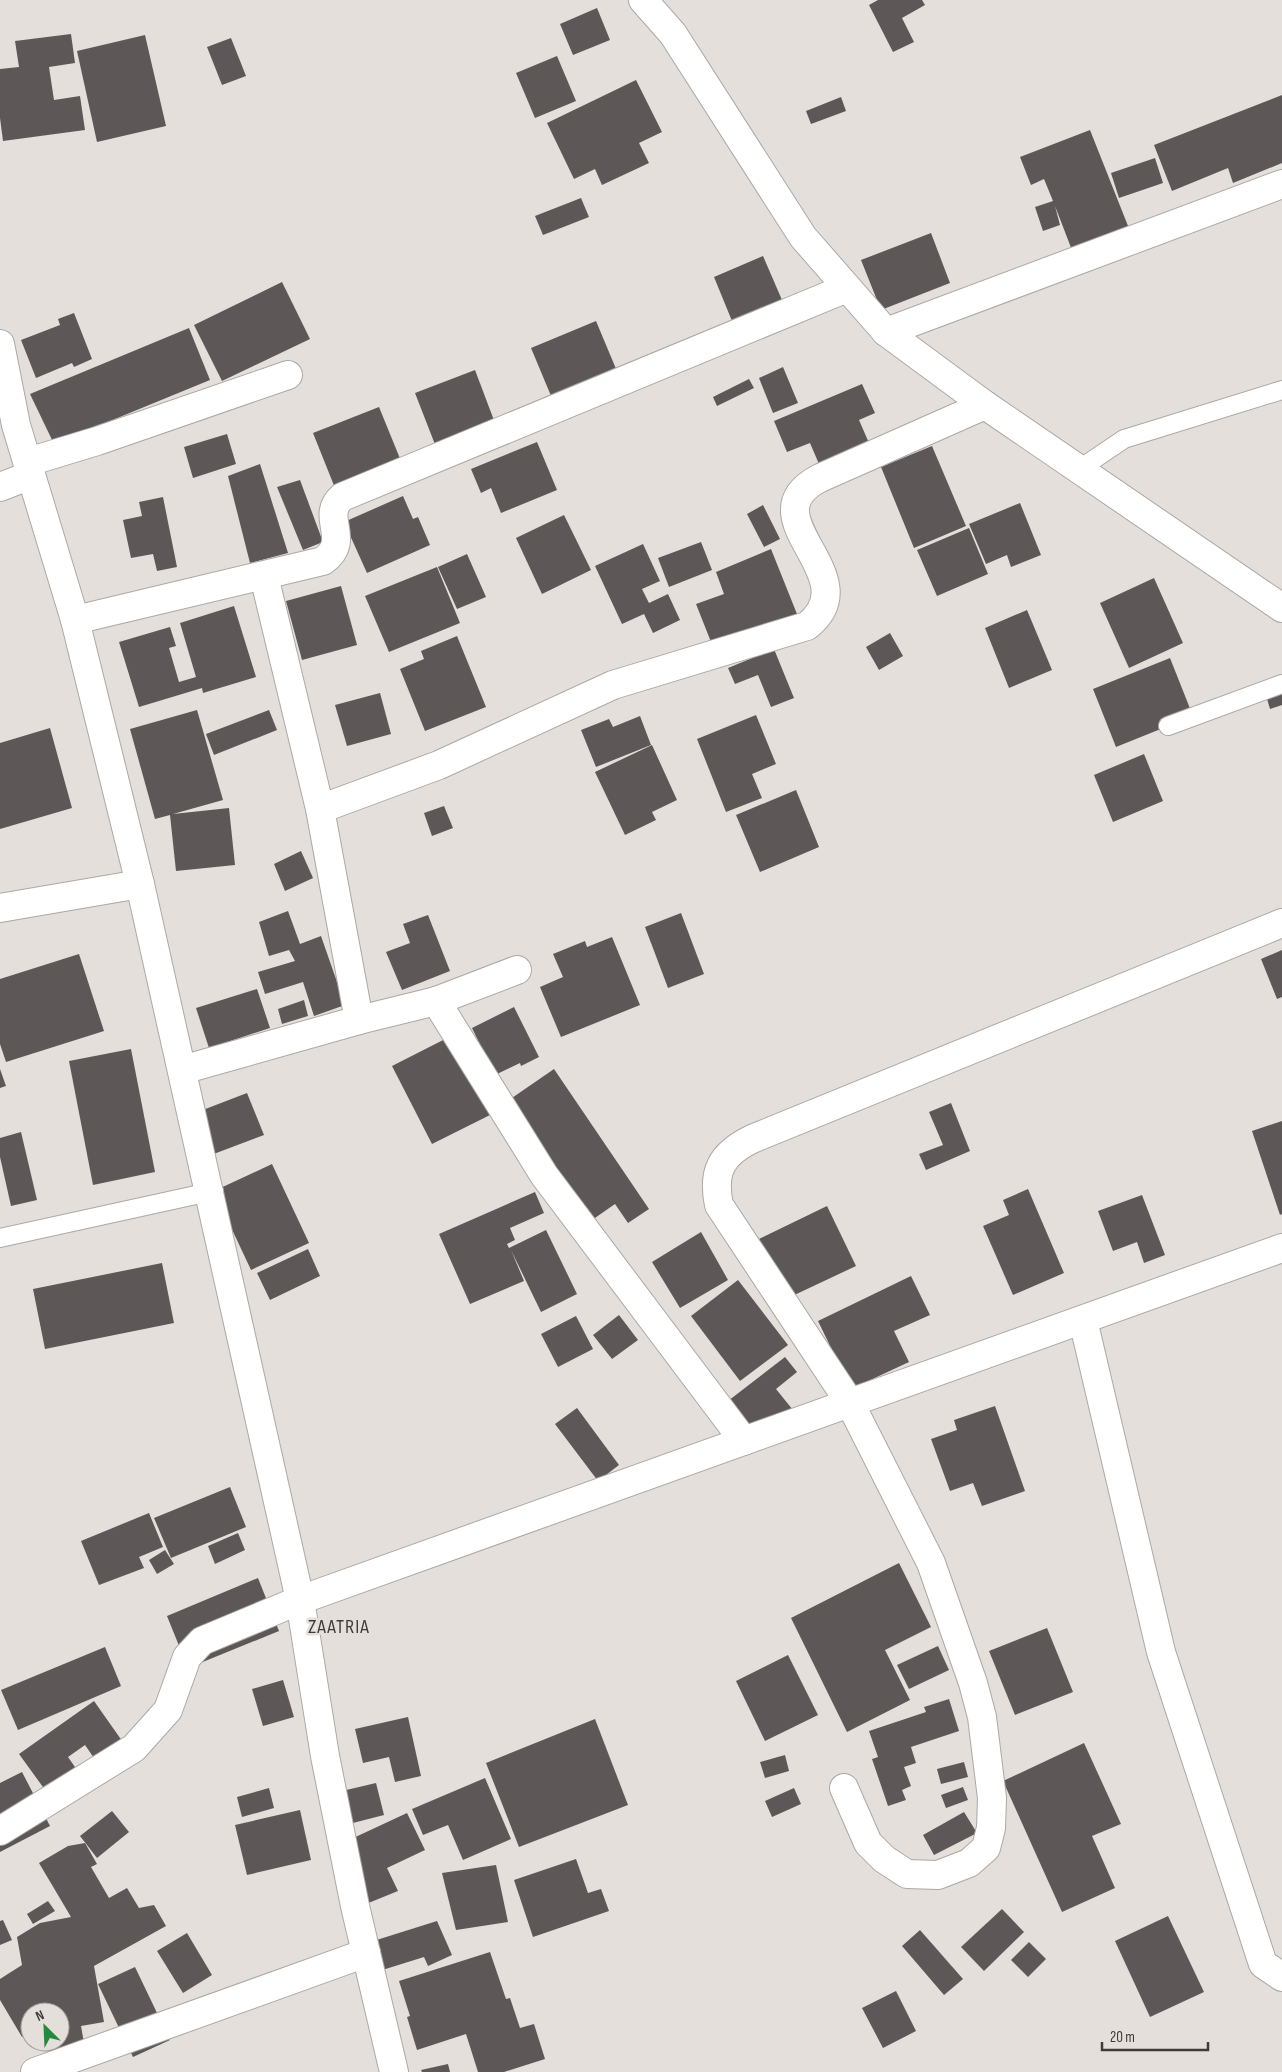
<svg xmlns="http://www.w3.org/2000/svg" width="1282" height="2072" viewBox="0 0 1282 2072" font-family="'Sofia Sans Condensed',sans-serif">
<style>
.building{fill:#5d5857}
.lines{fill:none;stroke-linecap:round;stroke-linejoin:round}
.service-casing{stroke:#aca8a4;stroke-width:20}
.minor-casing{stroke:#aca8a4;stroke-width:30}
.secondary-casing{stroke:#aca8a4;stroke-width:30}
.service{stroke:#fff;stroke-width:18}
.minor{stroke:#fff;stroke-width:28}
.secondary{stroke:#fff;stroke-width:28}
.labels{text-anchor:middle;stroke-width:5;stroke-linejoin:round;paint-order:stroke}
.quarter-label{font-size:20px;letter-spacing:1px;fill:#3e3c3b;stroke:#e4dfdb}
</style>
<rect width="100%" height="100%" fill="#e4dfdb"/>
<g class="building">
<polygon points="878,0 922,0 925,5 902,18 914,42 893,52 869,5"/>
<polygon points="597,8 610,40 573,55 560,24"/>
<polygon points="71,34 75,63 49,67 54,100 80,96 85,130 3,141 0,118 0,69 19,67 15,41"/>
<polygon points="145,35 166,126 97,142 77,51"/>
<polygon points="231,38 246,76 222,85 207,47"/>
<polygon points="557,56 576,101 535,118 516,73"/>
<polygon points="636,80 662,132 639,143 649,163 602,185 595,169 574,179 547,123"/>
<polygon points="1282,95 1282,163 1233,183 1228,168 1172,191 1154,145"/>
<polygon points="841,97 846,111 811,124 806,111"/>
<polygon points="1090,130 1132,236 1075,258 1055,206 1060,225 1043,231 1035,207 1053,201 1044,179 1031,185 1020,157"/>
<polygon points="1155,158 1163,183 1119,198 1111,173"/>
<polygon points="581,198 589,217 543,235 535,216"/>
<polygon points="931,233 950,283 881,310 861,260"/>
<polygon points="763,256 782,300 732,321 714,277"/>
<polygon points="282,282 310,339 222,381 194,325"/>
<polygon points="74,313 92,359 74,367 72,363 36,378 21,340 60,325 58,319"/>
<polygon points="596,321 619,376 554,403 531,348"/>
<polygon points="189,328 210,380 54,444 30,394"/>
<polygon points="783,367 798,403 773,413 759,378"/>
<polygon points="475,370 495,423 436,447 415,393"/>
<polygon points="749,379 754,388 717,406 713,397"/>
<polygon points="862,384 875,413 859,420 869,443 819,464 810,443 787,452 774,421"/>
<polygon points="379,407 401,461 335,488 313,433"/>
<polygon points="227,434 236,464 193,478 184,447"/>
<polygon points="537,442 557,490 501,513 491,488 481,493 471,469"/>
<polygon points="932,446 966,526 914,548 881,467"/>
<polygon points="260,464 288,553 250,563 228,476"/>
<polygon points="300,480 323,542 303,550 277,487"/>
<polygon points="403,496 413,519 418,517 430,545 367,573 344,522"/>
<polygon points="163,497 177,567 157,571 153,554 131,558 123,520 142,516 139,502"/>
<polygon points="1020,503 1041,555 1011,567 1007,555 986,564 969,524"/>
<polygon points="763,505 780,539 764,547 747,514"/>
<polygon points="564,515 591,570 542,594 516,538"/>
<polygon points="969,528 988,574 937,596 917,550"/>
<polygon points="701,542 712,570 669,587 658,558"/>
<polygon points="643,544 660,581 642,589 649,603 668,594 680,620 653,633 644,614 622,624 595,566"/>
<polygon points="771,549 797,614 713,647 696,604 724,594 716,572"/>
<polygon points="467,554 486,597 457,609 438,567"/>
<polygon points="437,567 460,623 389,652 365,596"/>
<polygon points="1154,578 1183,643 1129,668 1100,603"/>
<polygon points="341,586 357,645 302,660 286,601"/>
<polygon points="234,606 256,677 203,693 202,688 139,707 119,642 170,627 176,646 169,648 179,682 196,677 180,623"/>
<polygon points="1027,610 1052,670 1009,688 985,628"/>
<polygon points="890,633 903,656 879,670 866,647"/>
<polygon points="457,636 486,707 425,731 400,669 424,659 421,651"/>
<polygon points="774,649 794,698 771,707 758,675 735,684 728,668"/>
<polygon points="1170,658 1193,716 1116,747 1093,689"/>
<polygon points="1282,687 1282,705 1270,709 1265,692"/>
<polygon points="380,693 391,734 347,746 335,705"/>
<polygon points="197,710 223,800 173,814 229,808 235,865 176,871 170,815 155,819 130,729"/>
<polygon points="269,710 277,730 214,755 206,734"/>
<polygon points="756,715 776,764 752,774 762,798 726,812 697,739"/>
<polygon points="640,716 651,745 596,767 581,730 609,719 613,727"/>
<polygon points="50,728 72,808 0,829 0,743"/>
<polygon points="652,745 677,800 652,812 656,820 625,835 595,772"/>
<polygon points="1144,754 1163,801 1113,822 1094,775"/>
<polygon points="796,790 819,847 760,872 736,815"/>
<polygon points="444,806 453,828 432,836 424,813"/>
<polygon points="301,851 313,878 285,891 274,864"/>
<polygon points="288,911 300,944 321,936 345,1005 314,1016 303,982 265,994 258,972 295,961 289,950 269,956 259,922"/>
<polygon points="681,913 704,974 668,988 645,927"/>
<polygon points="428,915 450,971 402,990 386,952 410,943 403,924"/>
<polygon points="612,937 640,1005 561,1037 540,987 563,977 553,954 585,941 587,947"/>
<polygon points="1282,950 1282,997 1277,999 1261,959"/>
<polygon points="79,954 104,1031 6,1062 0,1044 0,979"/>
<polygon points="257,989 270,1028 209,1048 196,1008"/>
<polygon points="304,1000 308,1016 282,1024 278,1009"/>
<polygon points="514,1007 539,1057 521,1066 520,1063 495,1075 472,1028"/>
<polygon points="453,1035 492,1114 432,1144 392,1066"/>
<polygon points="131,1049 155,1172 93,1185 69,1061"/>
<polygon points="0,1069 6,1086 0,1088"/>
<polygon points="554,1069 649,1209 628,1223 615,1204 592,1220 509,1100"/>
<polygon points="247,1093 264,1135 211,1155 195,1113"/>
<polygon points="951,1103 970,1151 926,1170 919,1154 943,1145 929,1112"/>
<polygon points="1282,1121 1282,1214 1280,1215 1252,1131"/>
<polygon points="21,1132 37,1200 11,1206 0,1157 0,1138"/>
<polygon points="272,1164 309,1243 251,1270 214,1191"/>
<polygon points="1028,1189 1064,1273 1013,1295 983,1226 1009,1215 1003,1200"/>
<polygon points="535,1192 544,1213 510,1228 515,1240 507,1244 509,1248 546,1230 577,1294 541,1312 511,1250 524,1281 470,1304 439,1234"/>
<polygon points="1142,1195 1165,1255 1144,1263 1137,1242 1113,1251 1098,1211"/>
<polygon points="827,1206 856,1266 788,1298 759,1239"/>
<polygon points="701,1232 728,1280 680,1308 652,1262"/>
<polygon points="308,1249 320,1276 270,1300 257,1273"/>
<polygon points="162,1263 174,1323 45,1349 33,1289"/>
<polygon points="911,1276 930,1315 894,1331 909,1362 851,1389 818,1321"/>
<polygon points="738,1280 788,1345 740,1381 691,1316"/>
<polygon points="619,1315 638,1340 612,1359 593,1335"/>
<polygon points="576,1316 593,1349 558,1367 541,1334"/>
<polygon points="785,1357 797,1372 776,1389 797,1415 756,1432 728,1401"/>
<polygon points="995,1406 1025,1491 982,1506 973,1483 950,1491 931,1439 957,1430 954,1420"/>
<polygon points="577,1408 619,1465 598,1481 555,1424"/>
<polygon points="230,1487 246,1527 171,1558 154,1518"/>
<polygon points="149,1513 163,1547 139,1557 144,1568 99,1585 81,1541"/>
<polygon points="238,1533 245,1550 215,1564 208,1546"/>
<polygon points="165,1550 174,1564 157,1574 149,1560"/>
<polygon points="899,1563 931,1627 885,1650 910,1700 847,1732 791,1618"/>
<polygon points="258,1578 279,1631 188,1668 167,1616"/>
<polygon points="1047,1628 1073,1692 1015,1715 989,1651"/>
<polygon points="938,1646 949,1670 909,1689 897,1665"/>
<polygon points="105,1647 121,1686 18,1730 1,1690"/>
<polygon points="788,1655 818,1715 765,1741 736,1681"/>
<polygon points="283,1680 294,1717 263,1726 252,1689"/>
<polygon points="949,1699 959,1731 911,1747 916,1763 904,1767 911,1786 902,1790 906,1800 888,1806 872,1759 878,1757 869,1731 926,1712 924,1707"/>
<polygon points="94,1701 132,1755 105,1774 85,1745 68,1757 86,1783 56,1805 19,1754"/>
<polygon points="408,1717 421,1776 395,1782 389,1757 363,1763 355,1729"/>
<polygon points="595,1719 628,1805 519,1847 486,1763"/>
<polygon points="1084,1743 1121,1824 1092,1836 1115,1888 1062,1912 1003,1781"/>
<polygon points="785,1755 789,1771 765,1778 760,1762"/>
<polygon points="964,1762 968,1777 941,1784 937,1769"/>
<polygon points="22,1772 50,1826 0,1852 0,1783"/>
<polygon points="485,1778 511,1839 463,1860 448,1825 423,1835 412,1809"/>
<polygon points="376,1783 384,1815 349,1824 342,1791"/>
<polygon points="963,1787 968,1800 946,1808 941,1795"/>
<polygon points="269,1788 274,1808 242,1817 237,1797"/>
<polygon points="794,1788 801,1804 772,1817 765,1801"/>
<polygon points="300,1810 311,1860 247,1875 235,1825"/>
<polygon points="112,1811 129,1832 97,1858 80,1836"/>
<polygon points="964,1812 977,1833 934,1855 923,1835"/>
<polygon points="407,1813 425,1850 387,1868 398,1891 366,1904 353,1877 363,1871 349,1840"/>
<polygon points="85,1843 97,1864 91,1867 109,1898 127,1888 139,1908 154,1905 166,1926 94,1966 104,2022 81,2026 87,2060 58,2065 44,2042 60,2042 60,2012 30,2012 30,2036 22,2037 0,2000 0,1979 22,1965 17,1937 40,1923 71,1917 39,1863 68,1846"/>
<polygon points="576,1859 588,1893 601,1889 609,1911 533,1937 514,1880"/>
<polygon points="496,1865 508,1922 456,1930 442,1873"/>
<polygon points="48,1901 55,1911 33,1924 27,1914"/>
<polygon points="1002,1909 1024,1932 984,1971 961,1947"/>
<polygon points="1168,1916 1204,1992 1150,2017 1115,1941"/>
<polygon points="3,1920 12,1940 0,1945 0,1921"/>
<polygon points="437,1921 452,1955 428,1966 424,1957 376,1972 367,1943"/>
<polygon points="920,1930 963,1979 944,1995 902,1946"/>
<polygon points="187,1933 212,1975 183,1993 157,1951"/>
<polygon points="1029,1942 1046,1959 1028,1977 1011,1960"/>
<polygon points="490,1952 506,1999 510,1998 520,2028 534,2024 545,2059 504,2072 478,2072 466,2034 417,2050 407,2017 410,2016 399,1981"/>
<polygon points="135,1967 170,2040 133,2057 98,1984"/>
<polygon points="896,1991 916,2031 883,2048 862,2008"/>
<polygon points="448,2064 450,2072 422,2072 421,2070"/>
</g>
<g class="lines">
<g class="service-casing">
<g id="service">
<polyline points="1078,470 1124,439 1282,390"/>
<polyline points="1168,726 1282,684"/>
<polyline points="0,1238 214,1191"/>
</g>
</g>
<g class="minor-casing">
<g id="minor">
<polyline points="886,332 1282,184"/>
<polyline points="0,344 16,425 75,620 140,884 300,1600 325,1756 355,1906 394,2072"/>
<polyline points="28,462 97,441 288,375"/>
<polyline points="0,487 31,475"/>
<polyline points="264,576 320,809 359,1020"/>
<path d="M75 620 323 561C353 540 319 517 342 497L847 288"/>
<path d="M320 809 439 765 613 685 807 626C871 576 744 517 820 478L985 405"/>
<polyline points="0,908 140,884"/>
<polyline points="436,1001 544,1175 744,1441"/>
<polyline points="182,1070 359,1020 436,1001 517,970"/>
<polyline points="1083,1320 1161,1652 1263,1964 1282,1977"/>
<path d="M844 1788 868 1843 884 1859 907 1874 938 1875 969 1863 986 1848 991 1828 992 1798 982 1717 973 1683 931 1563 850 1403 719 1205C712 1172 721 1154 752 1139L1282 923"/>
<polyline points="0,1831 134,1748 168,1710 187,1657 202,1641 300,1600 1282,1248"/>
<polyline points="35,2072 366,1953"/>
</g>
</g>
<g class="secondary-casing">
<polyline id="secondary" points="643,0 673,34 803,237 886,332 985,405 1282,608"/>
</g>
<use href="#service" class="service"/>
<use href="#minor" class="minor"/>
<use href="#secondary" class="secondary"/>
</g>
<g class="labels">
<g class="quarter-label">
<text x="339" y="1633">ZAATRIA</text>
</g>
</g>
<g transform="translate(45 2027) rotate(336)"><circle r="24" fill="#e4dfdb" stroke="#a29e9b"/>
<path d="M0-4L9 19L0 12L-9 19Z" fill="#26893d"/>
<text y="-8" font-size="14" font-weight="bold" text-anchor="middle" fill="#3e3c3b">N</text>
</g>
<path d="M1102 2042v8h106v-8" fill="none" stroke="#3e3c3b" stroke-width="2.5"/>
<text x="1110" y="2042" font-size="15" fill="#3e3c3b" stroke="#e4dfdb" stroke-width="4" paint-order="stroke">20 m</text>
</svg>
